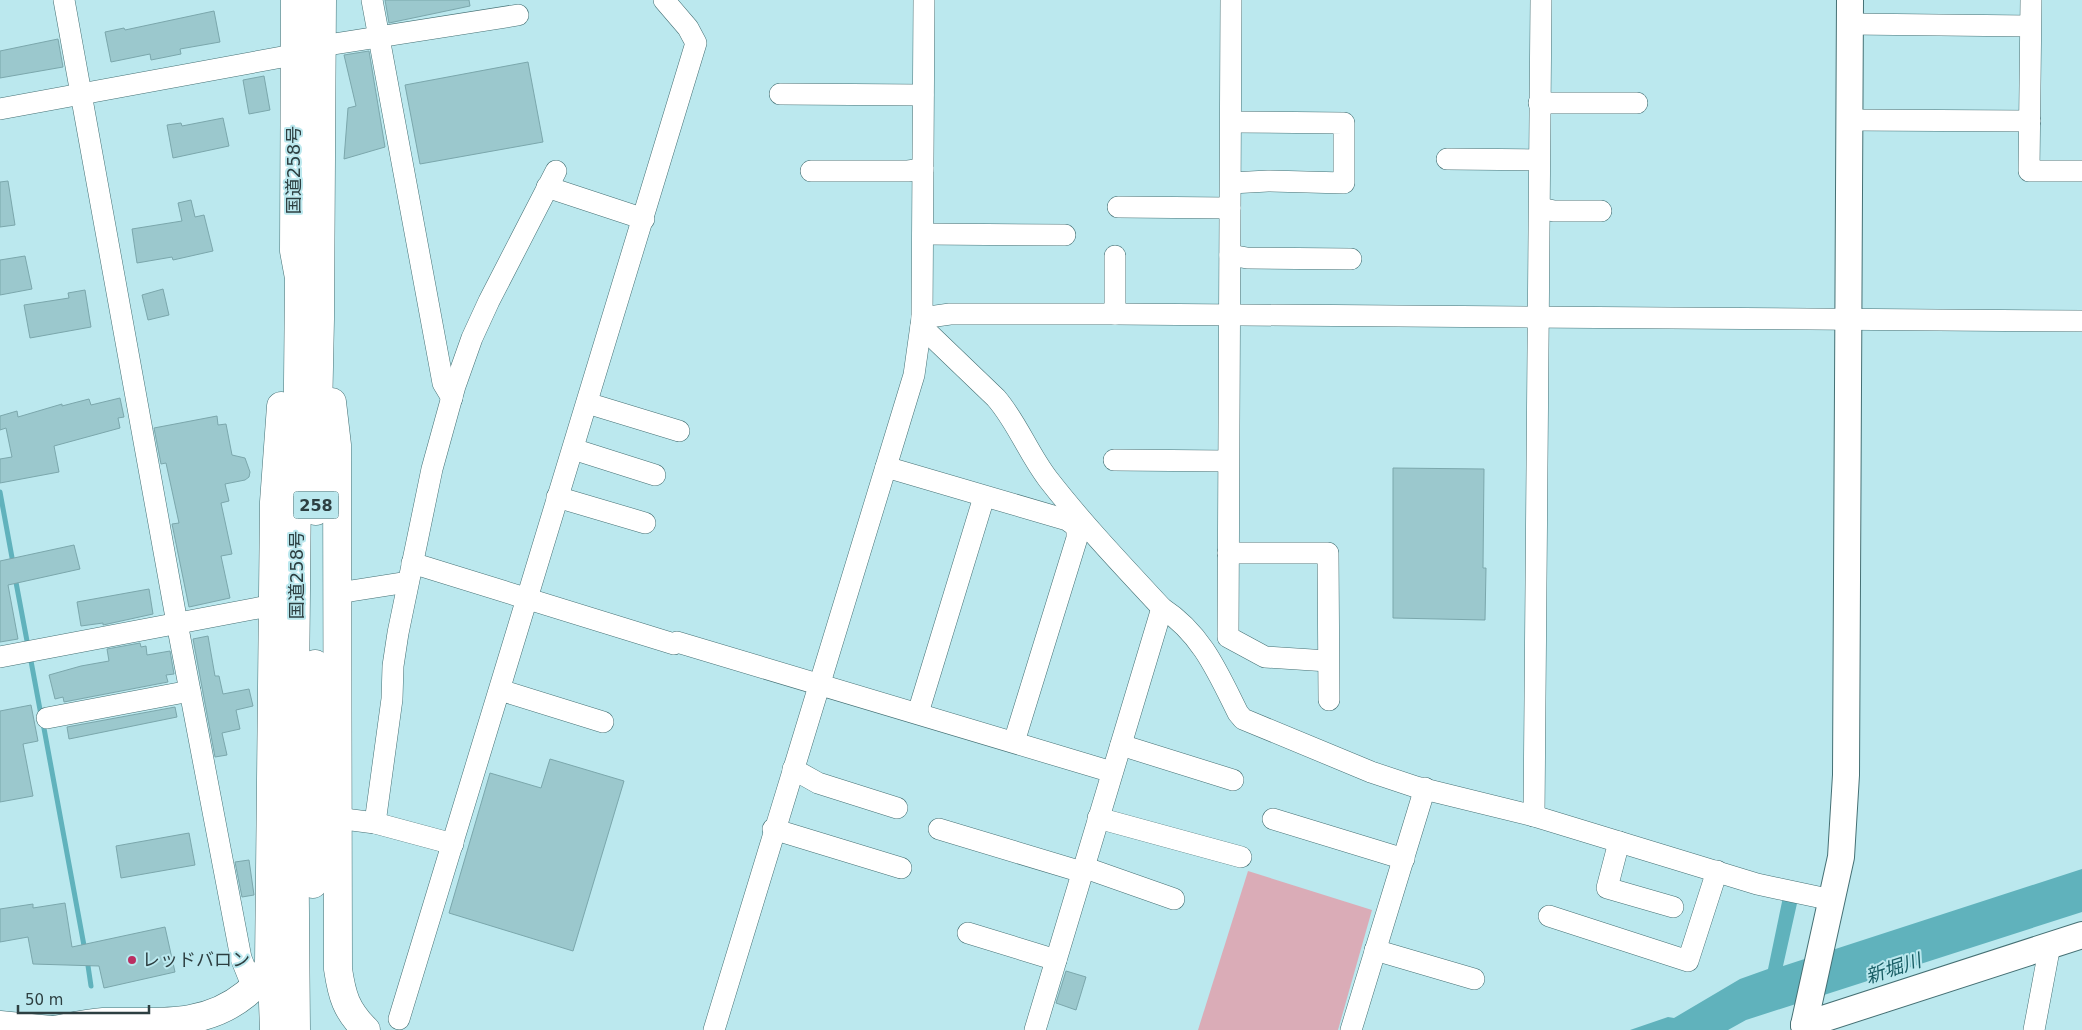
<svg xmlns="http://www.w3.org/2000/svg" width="2082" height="1030" viewBox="0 0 2082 1030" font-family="'DejaVu Sans','Noto Sans JP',sans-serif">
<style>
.green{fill:#daacb7}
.water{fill:#60b2bc}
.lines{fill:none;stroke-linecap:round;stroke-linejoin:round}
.stream{stroke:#60b2bc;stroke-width:5}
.building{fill:#9bc8cd;stroke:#7ba7ac}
.minor-casing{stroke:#457074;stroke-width:22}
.tertiary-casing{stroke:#457074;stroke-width:28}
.primary-casing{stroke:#457074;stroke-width:29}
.trunk-casing{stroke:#457074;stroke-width:29}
.minor{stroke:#fff;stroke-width:21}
.tertiary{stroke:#fff;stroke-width:26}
.primary{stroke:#fff;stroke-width:28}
.trunk{stroke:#fff;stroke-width:28}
.poi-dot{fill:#bb2e62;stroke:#bbe8ee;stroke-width:2}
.labels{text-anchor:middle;stroke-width:4;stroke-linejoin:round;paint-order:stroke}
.shield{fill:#bbe8ee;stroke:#587275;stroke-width:1}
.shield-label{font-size:16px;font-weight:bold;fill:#2d3f41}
.street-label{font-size:18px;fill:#2d3f41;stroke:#bbe8ee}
.poi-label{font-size:18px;fill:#2d3f41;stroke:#bbe8ee;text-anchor:start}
.water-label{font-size:19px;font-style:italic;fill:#195e65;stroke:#bbe8ee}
</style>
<rect width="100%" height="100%" fill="#bbe8ee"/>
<polygon class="green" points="1248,871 1372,910 1338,1030 1198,1030"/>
<polygon class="water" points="2082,869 2082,912 1746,1020 1728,1030 1630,1030 1668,1017 1674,1018 1740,979 1768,969 1783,897 1798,899 1783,966"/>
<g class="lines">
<g class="stream">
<polyline points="0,492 13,563"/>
<polyline points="15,577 27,641"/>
<polyline points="31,661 41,715"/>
<polyline points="43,723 85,951"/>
<polyline points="87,959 91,986"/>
</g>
</g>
<g class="building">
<polygon points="385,0 469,0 470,6 389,23"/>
<polygon points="214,11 220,42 180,49 181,54 151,60 150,54 111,62 105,32 124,28 125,30"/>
<polygon points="58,39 63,67 0,78 0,51"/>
<polygon points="369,51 385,147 344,159 348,108 356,106 344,55"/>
<polygon points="528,62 543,142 420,164 405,85"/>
<polygon points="264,76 270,110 249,114 243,80"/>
<polygon points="223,118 229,146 173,158 167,125 181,123 182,126"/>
<polygon points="8,181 15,225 0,227 0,182"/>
<polygon points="191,200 195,217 204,215 213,251 173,260 172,257 137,263 132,229 182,221 178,203"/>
<polygon points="25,256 32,289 0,295 0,260"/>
<polygon points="163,289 169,315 148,320 142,295"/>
<polygon points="85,290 91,327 30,338 24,305 69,298 68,293"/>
<polygon points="120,398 124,417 118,418 120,428 54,446 59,472 0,483 0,459 12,457 6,428 0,430 0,416 17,411 18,417 62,404 62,406 89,399 91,405"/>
<polygon points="217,416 218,425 226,424 232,455 245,458 250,472 249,477 245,480 225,484 229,501 221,503 232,554 221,556 230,598 189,607 172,524 179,523 166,463 161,464 154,428"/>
<polygon points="1393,468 1484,469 1483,568 1486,568 1485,620 1393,618"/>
<polygon points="74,545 80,569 8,585 18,639 0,642 0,561"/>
<polygon points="149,589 153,614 103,625 103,623 81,626 77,602"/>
<polygon points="208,636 215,676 219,676 223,694 249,689 253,706 236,710 240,729 222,733 227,755 215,757 193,639"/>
<polygon points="140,643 141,647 146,646 147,655 170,651 174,674 166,675 168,682 64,702 63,697 55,699 49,675 81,666 109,661 107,649"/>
<polygon points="31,705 38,741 23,744 33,796 0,802 0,711"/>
<polygon points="175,707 177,717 69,739 67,727"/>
<polygon points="550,759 624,781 573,951 449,913 490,773 541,788"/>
<polygon points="189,833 195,865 121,878 116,846"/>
<polygon points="249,860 254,895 242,897 235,862"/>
<polygon points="65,903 72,947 165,927 175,972 104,988 99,966 33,964 28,937 0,942 0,909 33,904 33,908"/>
<polygon points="1066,971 1086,977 1076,1010 1056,1003"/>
</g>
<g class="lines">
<g class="minor-casing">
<g id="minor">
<polyline points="64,0 177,623 241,958 253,988"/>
<polyline points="372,0 443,383 452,398"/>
<polyline points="1231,0 1228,637 1265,657 1328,661"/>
<polyline points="2031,0 2029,171 2082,171"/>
<polyline points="1850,24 2030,26"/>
<polyline points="321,46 518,15"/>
<polyline points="780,94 923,95"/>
<polyline points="1539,103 1637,103"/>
<polyline points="0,109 293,55"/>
<polyline points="1848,120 2030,121"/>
<polyline points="1447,159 1539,160"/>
<polyline points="811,171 908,171 923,169"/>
<polyline points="1231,183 1268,181 1344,183 1344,123 1231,122"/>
<polyline points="547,187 644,219"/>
<polyline points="1118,207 1230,208"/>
<polyline points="1540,208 1554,211 1601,211"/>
<polyline points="923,234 1065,235"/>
<polyline points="1230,255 1247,258 1351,259"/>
<polyline points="1115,256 1115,314"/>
<polyline points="922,318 950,314 1115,314 2082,321"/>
<path d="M921 326 996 398C1017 422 1028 453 1048 479 1083 524 1123 566 1162 608 1202 634 1218 673 1238 713L1243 719 1371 772 1416 787 1534 816 1757 884 1832 900"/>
<polyline points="587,403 679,431"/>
<polyline points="573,449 655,475"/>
<polyline points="1114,460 1228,461"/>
<polyline points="886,467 1067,520 1077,527"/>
<polyline points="557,497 645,523"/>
<polyline points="1228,553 1328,553 1329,700"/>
<polyline points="412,563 674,644 677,642 1112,772"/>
<polyline points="338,593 408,582"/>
<polyline points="0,657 274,605"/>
<polyline points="500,690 603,722"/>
<polyline points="918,713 984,497"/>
<polyline points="47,718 190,691"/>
<polyline points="1014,742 1077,538 1077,527 1082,522"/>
<polyline points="1121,745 1233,780"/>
<polyline points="793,769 818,783 897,808"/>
<polyline points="1534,816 1541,0"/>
<polyline points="329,817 375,823 453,844"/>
<polyline points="1098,818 1241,857"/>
<polyline points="1273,819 1404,859"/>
<polyline points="375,823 392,699 393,666 398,633 432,469 455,386 472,338 489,301 556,171"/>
<polyline points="773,829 901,868"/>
<polyline points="939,829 1082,872"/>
<polyline points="1619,842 1607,888 1673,907"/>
<polyline points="1083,867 1174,899"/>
<polyline points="1549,916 1688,961 1717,871"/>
<polyline points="968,933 1056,960"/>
<polyline points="1375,950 1474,979"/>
<polyline points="399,1019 696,43 688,28 664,0"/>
<polyline points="714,1030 914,375 922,318 924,0"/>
<polyline points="1035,1030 1162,608"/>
<polyline points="1351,1030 1425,788"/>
<polyline points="2034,1030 2050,945"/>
</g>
</g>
<g class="tertiary-casing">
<g id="tertiary">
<polyline points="1804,1025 1841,857 1846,775 1850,0"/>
<polyline points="1804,1025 2082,935"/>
</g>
</g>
<g class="primary-casing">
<polyline id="primary" points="269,964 272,976 274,1030"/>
</g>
<g class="trunk-casing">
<g id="trunk">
<polyline points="295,0 294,251 299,278 294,797 296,1030"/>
<path d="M332 402 337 445 338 969C342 996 346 1010 366 1030"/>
<polyline points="316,511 320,319 322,0"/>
<polyline points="313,884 315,664"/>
<polyline points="0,1025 51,1030"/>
<path d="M54 1030C70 1027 87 1023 103 1022 155 1021 203 1029 246 994 256 986 264 977 269 964L274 502 281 406"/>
</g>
</g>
<use href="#minor" class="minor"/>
<use href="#tertiary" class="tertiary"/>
<use href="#primary" class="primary"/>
<use href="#trunk" class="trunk"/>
</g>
<circle class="poi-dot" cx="132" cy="960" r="5"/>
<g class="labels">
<rect class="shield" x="293.5" y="491.5" width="45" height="27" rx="4"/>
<g class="shield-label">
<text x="316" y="511">258</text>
</g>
<g class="street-label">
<text transform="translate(294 170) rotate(-90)" y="6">国道258号</text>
<text transform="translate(297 575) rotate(-90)" y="6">国道258号</text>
</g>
<g class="poi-label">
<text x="142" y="966">レッドバロン</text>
</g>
<g class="water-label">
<text transform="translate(1893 968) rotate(-18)" y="7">新堀川</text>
</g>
</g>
<path d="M18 1005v8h131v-8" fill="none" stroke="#2d3f41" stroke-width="2.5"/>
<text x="25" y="1005" font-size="15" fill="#2d3f41" stroke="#bbe8ee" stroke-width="4" paint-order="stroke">50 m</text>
</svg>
